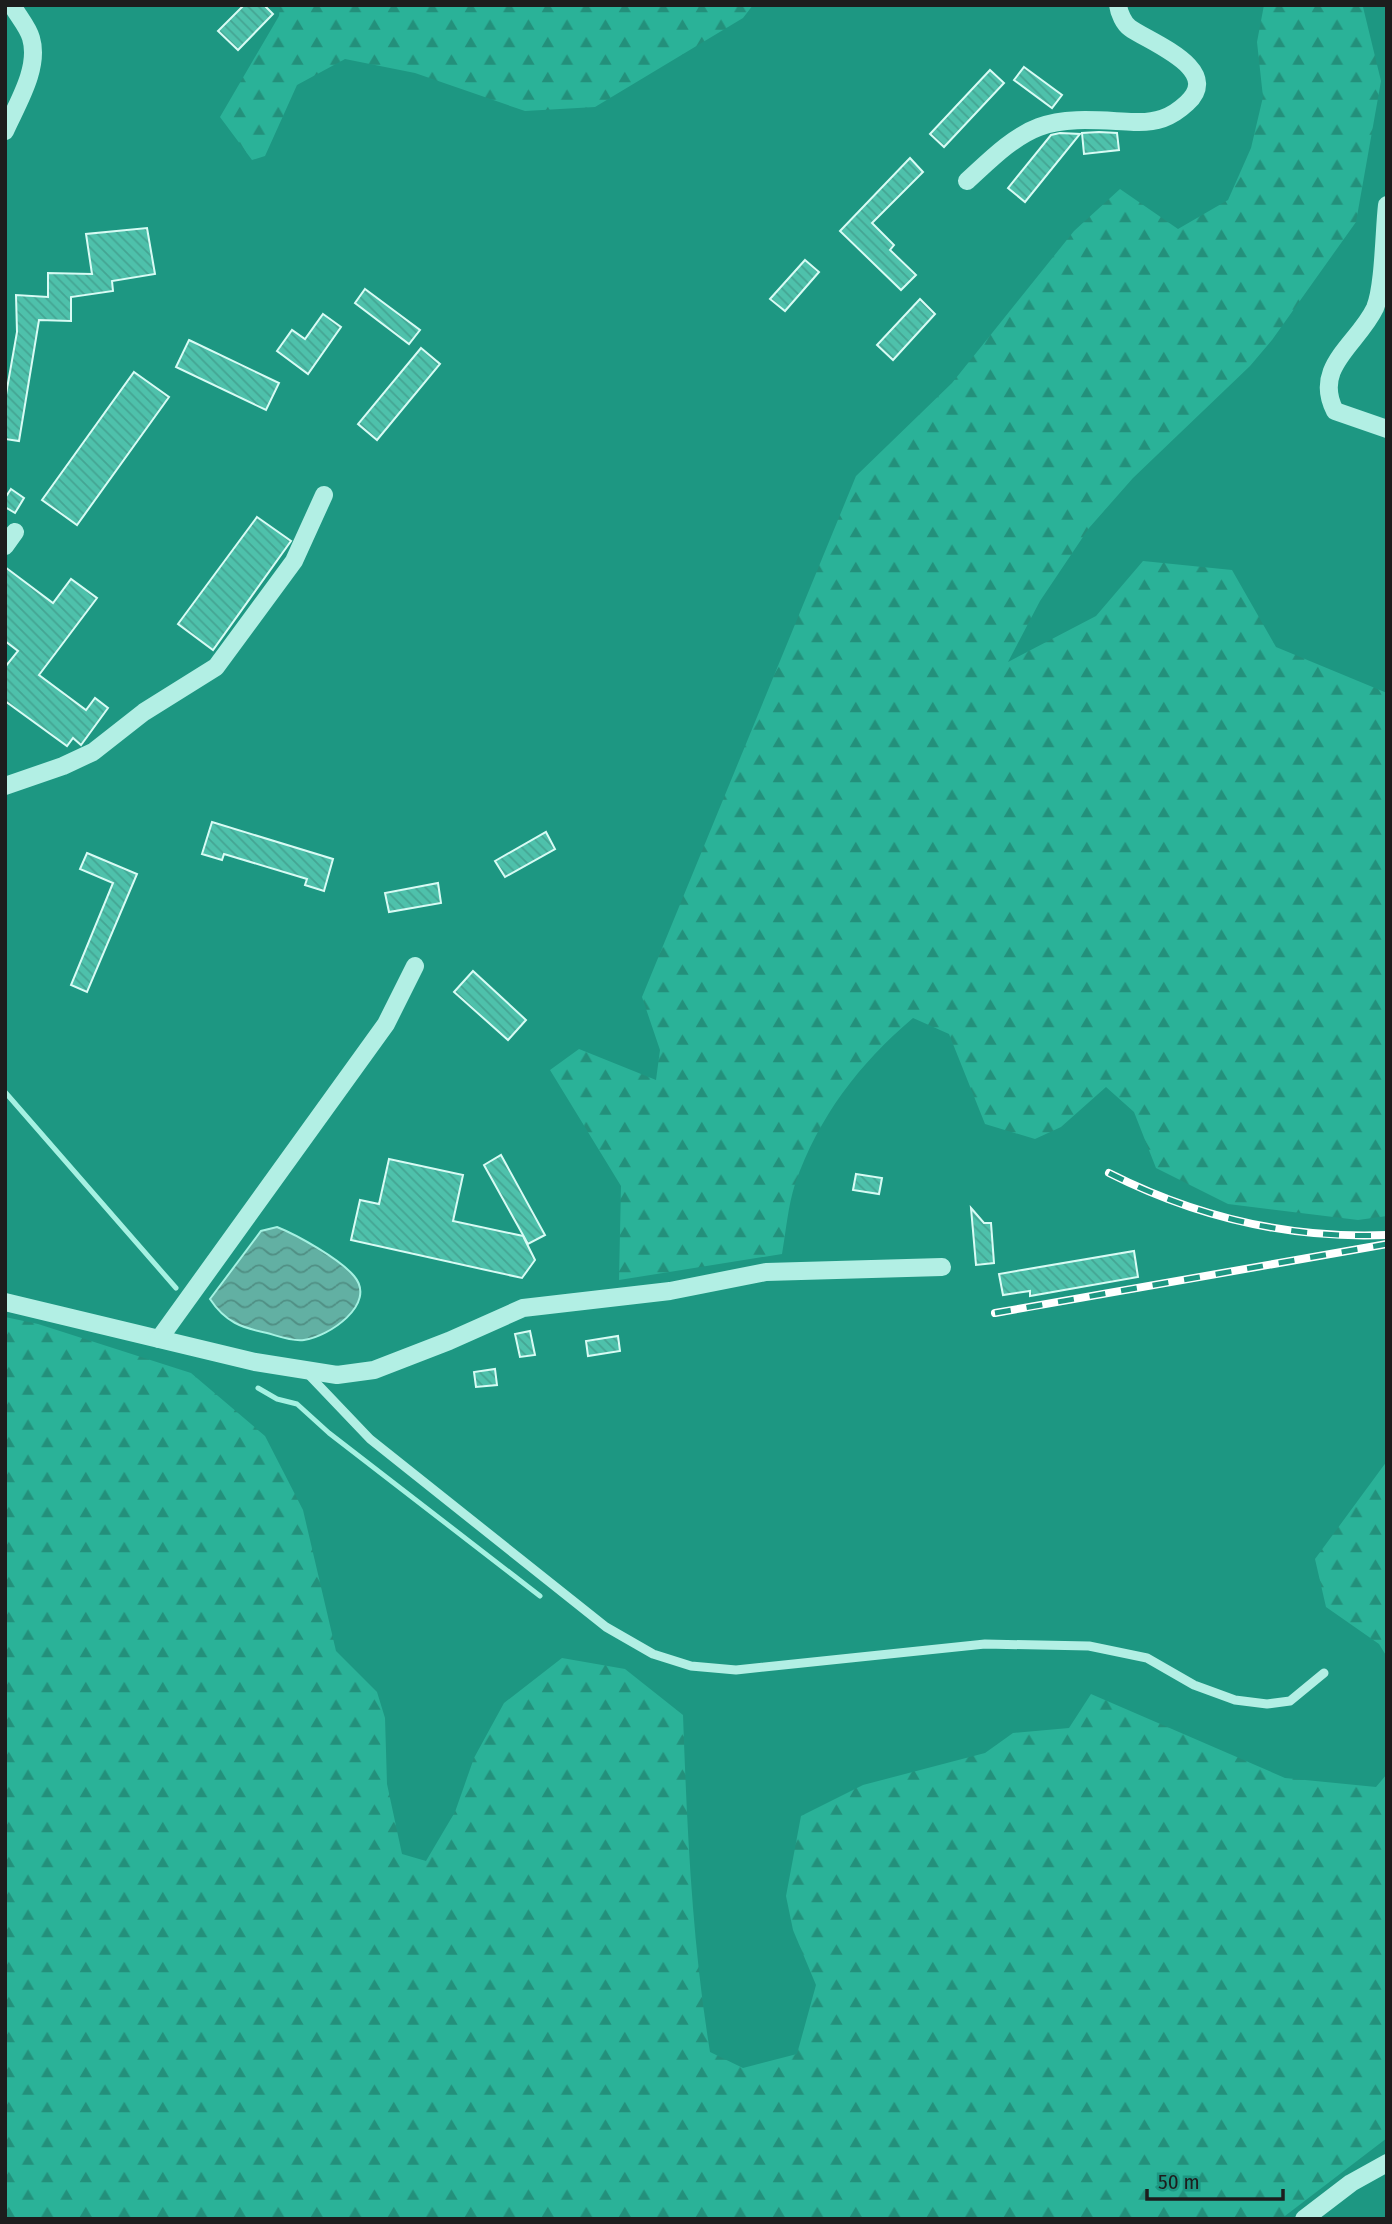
<svg xmlns="http://www.w3.org/2000/svg" width="1392" height="2224" viewBox="0 0 1392 2224" font-family="'Fira Sans Condensed',sans-serif">
<style>
.forest{fill:url(#forest-firs)}
.water{fill:url(#water-waves);stroke:#a5f1e2;stroke-width:2}
.lines{fill:none;stroke-linecap:round;stroke-linejoin:round}
.stream{stroke:#a5f1e2;stroke-width:5}
.building{fill:url(#building-back-hatch);stroke:#d8fbf4;stroke-width:2}
.lane{stroke:#b2efe4;stroke-width:9}
.street{stroke:#b2efe4;stroke-width:18}
.rail-casing{stroke:#fff;stroke-width:8}
.rail{stroke:#1d9782;stroke-width:5;stroke-dasharray:16;stroke-linecap:butt}
</style>
<defs>
<pattern id="forest-firs" width="22" height="20" patternUnits="userSpaceOnUse" patternTransform="scale(1.75)"><rect width="22" height="20" fill="#2ab298"/><path d="M5 1l3.5 6h-7zM16 11l3.5 6h-7z" fill="#23907b"/></pattern>
<pattern id="water-waves" width="16" height="10" patternUnits="userSpaceOnUse" patternTransform="scale(1.75)"><rect width="16" height="10" fill="#62b0a3"/><path d="M0 5q4-4 8 0t8 0" fill="none" stroke="#508f84"/></pattern>
<pattern id="building-back-hatch" width="6" height="6" patternUnits="userSpaceOnUse" patternTransform="scale(1.75)"><rect width="6" height="6" fill="#4ec1ab"/><path d="M-1 5l2 2M0 0l6 6M5-1l2 2" fill="none" stroke="#44a593"/></pattern>
</defs>
<rect width="100%" height="100%" fill="#1d9782"/>
<g class="forest">
<polygon points="280,5 753,5 743,18 595,107 525,111 415,73 345,59 297,85 265,156 252,160 220,117 279,16"/>
<path d="M1264 5 1363 7 1381 81 1356 222 1272 340 1250 366 1133 478 1089 528 1040 601 1008 662 1096 616 1143 561 1232 570 1276 647 1387 693V1216L1358 1220 1228 1204 1156 1168 1134 1112 1106 1087 1061 1127 1035 1139 985 1124 949 1034 913 1018C859 1064 819 1116 795 1184 788 1206 786 1231 782 1254L619 1280 621 1186 550 1070 579 1049 656 1080 660 1050 642 997 856 476 952 383 1074 231 1120 189 1178 229 1228 200 1251 148 1263 97 1257 42Z"/>
<path d="M5 1317 38 1324 191 1373 265 1436 303 1510 336 1651 377 1692 385 1718 387 1784 402 1854 426 1861 455 1812 474 1758 504 1703 562 1658 625 1669 683 1715C687 1828 692 1941 710 2052L743 2068 797 2054 816 1985 793 1930 786 1896 801 1816 863 1785 985 1753 1013 1733 1069 1728 1091 1694 1285 1778 1376 1787 1387 1774V2138L1281 2219H5Z"/>
<polygon points="1387,1461 1387,1657 1379,1644 1326,1607 1315,1559"/>
</g>
<path class="water" d="M277 1227C297 1235 340 1259 354 1276 378 1304 328 1337 304 1340 293 1342 278 1336 267 1333 242 1328 225 1322 210 1299L261 1231Z"/>
<g class="lines">
<g class="stream">
<polyline points="5,1092 176,1288"/>
<polyline points="258,1388 277,1399 297,1404 329,1433 540,1596"/>
</g>
</g>
<g class="building">
<polygon points="244,5 264,5 273,14 238,50 218,31"/>
<polygon points="1024,67 1062,95 1052,108 1014,80"/>
<polygon points="990,70 1004,83 944,147 930,134"/>
<polygon points="1099,132 1117,133 1119,150 1084,154 1082,133"/>
<polygon points="1060,133 1080,134 1025,202 1008,188 1051,135"/>
<polygon points="910,158 923,172 872,223 894,245 890,250 916,275 901,290 840,231"/>
<polygon points="147,228 155,274 112,281 113,291 71,297 71,321 39,320 19,441 5,439 5,400 17,332 16,295 48,297 48,273 92,274 86,234"/>
<polygon points="805,260 819,272 785,311 770,299"/>
<polygon points="365,289 420,330 409,344 355,303"/>
<polygon points="920,299 935,314 893,360 877,345"/>
<polygon points="323,314 341,327 308,374 277,351 292,330 305,339"/>
<polygon points="189,340 279,383 266,410 176,367"/>
<polygon points="421,348 440,364 377,440 358,424"/>
<polygon points="134,372 169,397 77,525 42,500"/>
<polygon points="11,489 24,498 15,513 5,507 5,498"/>
<polygon points="257,517 291,541 213,650 178,624"/>
<polygon points="5,567 53,603 71,579 97,598 39,675 86,710 95,698 108,708 81,745 73,738 67,746 5,701 5,667 18,651 5,641"/>
<polygon points="212,822 333,859 324,891 305,885 307,879 224,854 222,860 202,854"/>
<polygon points="546,832 555,849 505,877 495,861"/>
<polygon points="87,853 137,874 87,992 71,985 113,883 80,869"/>
<polygon points="438,883 441,903 389,912 385,893"/>
<polygon points="473,971 526,1020 508,1040 454,992"/>
<polygon points="501,1155 545,1235 528,1244 484,1165"/>
<polygon points="389,1159 463,1175 453,1221 523,1236 535,1260 522,1278 351,1240 360,1200 379,1204"/>
<polygon points="856,1174 882,1178 879,1194 853,1190"/>
<polygon points="971,1208 984,1223 991,1223 994,1263 976,1265"/>
<polygon points="1134,1251 1138,1277 1030,1296 1030,1291 1003,1295 999,1274"/>
<polygon points="530,1331 535,1355 520,1357 515,1334"/>
<polygon points="618,1336 620,1351 588,1356 586,1341"/>
<polygon points="495,1369 497,1385 476,1387 474,1372"/>
</g>
<g class="lines">
<polyline class="lane" points="308,1374 370,1439 606,1627 653,1654 691,1666 736,1670 985,1644 1089,1646 1147,1658 1194,1685 1235,1700 1267,1704 1290,1701 1324,1673"/>
<g class="street">
<path d="M5 131C17 104 40 68 31 38 28 27 18 16 12 5"/>
<path d="M967 181C988 162 1012 137 1039 127 1068 116 1104 121 1134 122 1156 123 1171 118 1187 103 1224 69 1149 42 1130 28 1124 24 1119 13 1118 5"/>
<path d="M1387 205C1384 230 1384 286 1375 308 1358 344 1312 367 1335 411L1387 429"/>
<polyline points="5,546 15,532"/>
<polyline points="5,786 63,766 93,752 144,712 216,667 294,561 324,495"/>
<polyline points="5,1302 255,1362 337,1375 374,1370 449,1341 523,1308 670,1291 766,1272 942,1267"/>
<polyline points="159,1339 386,1024 415,966"/>
<polyline points="1304,2219 1351,2183 1387,2163"/>
</g>
<g class="rail-casing">
<g id="rail">
<path d="M1109 1173C1196 1217 1289 1239 1387 1235"/>
<polyline points="995,1313 1387,1244"/>
</g>
</g>
<use href="#rail" class="rail"/>
</g>
<rect width="1392" height="2224" fill="none" stroke="#1d1d1d" stroke-width="14"/>
<path d="M1147 2189v10h136v-10" fill="none" stroke="#1d1d1d" stroke-width="3.5"/>
<text x="1158" y="2189" font-size="21" fill="#1d1d1d" stroke="#1d9782" stroke-width="5" paint-order="stroke">50 m</text>
</svg>
